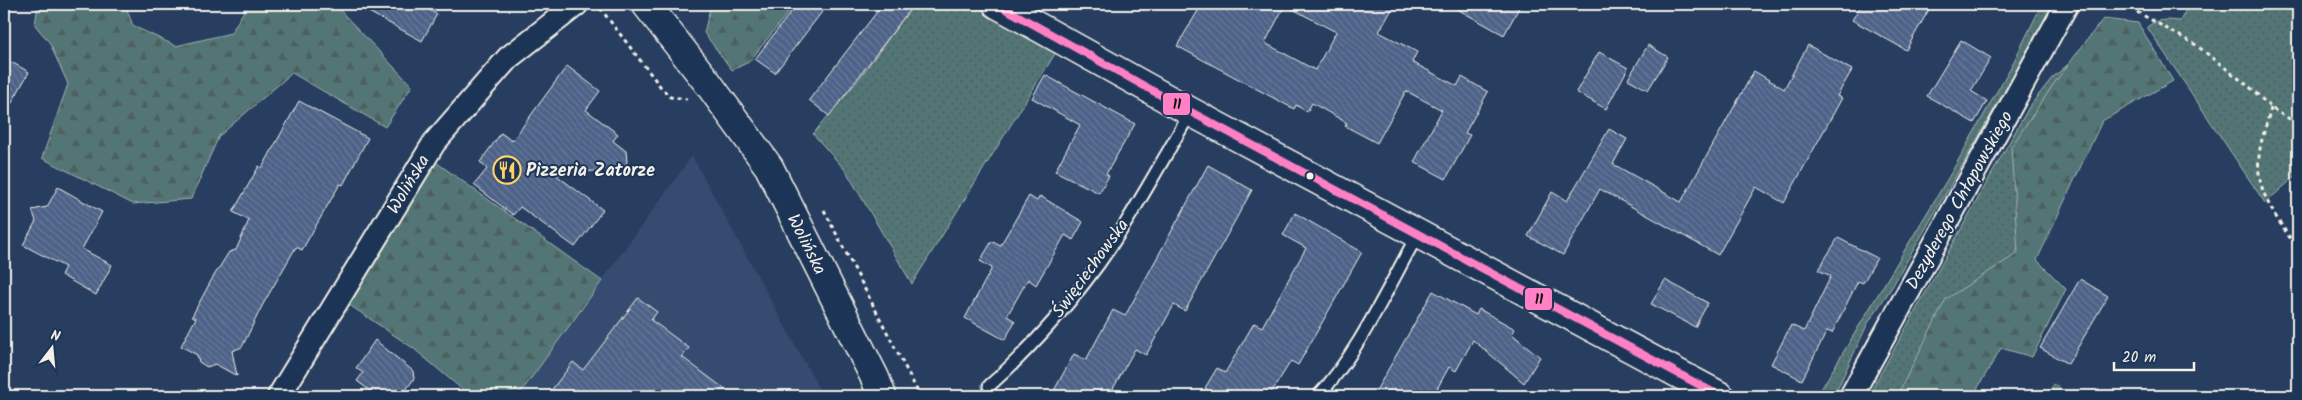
<svg xmlns="http://www.w3.org/2000/svg" width="2302" height="400" viewBox="0 0 2302 400" font-family="Kalam,sans-serif">
<style>
.built{fill:#364c6f}
.grass{fill:url(#grass-dots);stroke:#a4b3ae}
.forest{fill:url(#forest-firs);stroke:#a4b3ae}
.building{fill:url(#building-back-hatch);stroke:#f4f1e8;fill-rule:evenodd}
.lines{fill:none;stroke-linecap:round;stroke-linejoin:round}
.lane-casing{stroke:#f4f1e8;stroke-width:15}
.street-casing{stroke:#f4f1e8;stroke-width:26}
.secondary-casing{stroke:#f4f1e8;stroke-width:31}
.path{stroke:#f4f1e8;stroke-width:3;stroke-dasharray:4 4;stroke-linecap:butt}
.lane{stroke:#1d3557;stroke-width:11}
.street{stroke:#1d3557;stroke-width:22}
.secondary{stroke:#1d3557;stroke-width:28}
.bus-1-casing{stroke:#1d3557;stroke-width:11}
.bus-1{stroke:#ff80c5;stroke-width:8}
.bus-dot{fill:#f4f1e8;stroke:#1d3557;stroke-width:2}
.labels{text-anchor:middle;stroke-width:4;stroke-linejoin:round;paint-order:stroke}
.poi-label{font-size:18px;font-weight:bold;fill:#f4f1e8;stroke:#1d3557;text-anchor:start}
.street-label{font-size:18px;fill:#f4f1e8;stroke:#1d3557}
.line-badge{stroke:#1d3557;stroke-width:2}
.pale-badge-label{font-size:14px;text-anchor:middle;font-weight:bold;fill:#111}
</style>
<defs>
<pattern id="grass-dots" width="8" height="8" patternUnits="userSpaceOnUse" patternTransform="scale(1.25)"><rect width="8" height="8" fill="#537575"/><path d="M2 2h.1M6 6h.1" fill="none" stroke="#4e5e5e" stroke-width="1.8" stroke-linecap="round"/></pattern>
<pattern id="forest-firs" width="22" height="20" patternUnits="userSpaceOnUse" patternTransform="scale(1.25)"><rect width="22" height="20" fill="#537575"/><path d="M5 1l3.5 6h-7zM16 11l3.5 6h-7z" fill="#4e5e5e"/></pattern>
<pattern id="building-back-hatch" width="6" height="6" patternUnits="userSpaceOnUse" patternTransform="scale(1.25)"><rect width="6" height="6" fill="#4d6288"/><path d="M-1 5l2 2M0 0l6 6M5-1l2 2" fill="none" stroke="#677999"/></pattern>
</defs>
<rect width="100%" height="100%" fill="#273e61"/>
<filter id="ink" filterUnits="userSpaceOnUse"><feTurbulence type="fractalNoise" baseFrequency=".02" numOctaves="2"/><feDisplacementMap in="SourceGraphic" scale="10" xChannelSelector="R" yChannelSelector="G"/><feConvolveMatrix kernelMatrix="1 2 1 2 8 2 1 2 1" color-interpolation-filters="sRGB"/></filter>
<g filter="url(#ink)">
<polygon class="built" points="692,156 823,396 518,396"/>
<g class="grass">
<polygon points="914,4 975,4 1058,49 912,284 846,171 813,134 858,80"/>
<polygon points="2042,4 2055,4 1892,287 1868,323 1834,396 1817,396 1951,173 2013,63"/>
<path d="M2189 4H2298V174L2265 203 2147 27C2158 18 2167 20 2180 21Z"/>
<polygon points="2134,32 1939,396 1868,396 2029,107 2052,78 2085,50"/>
</g>
<g class="forest">
<polygon points="38,4 125,4 133,26 176,46 231,33 248,4 334,4 412,86 385,127 292,73 219,136 191,199 133,204 42,158 68,84 49,42 35,25"/>
<polygon points="711,4 795,4 749,62 732,70 704,33"/>
<polygon points="2103,19 2138,23 2173,81 2102,121 2037,260 2066,289 2032,357 2001,348 1973,396 1897,396 1946,299 2018,253 2011,147 2055,82"/>
<polygon points="426,155 602,281 518,396 470,396 413,348 339,298"/>
<polygon points="2054,384 2070,396 2047,396"/>
</g>
<g class="building">
<polygon points="354,4 418,4 437,14 422,41"/>
<polygon points="797,4 828,4 775,73 755,59"/>
<polygon points="883,4 914,4 829,116 809,100"/>
<path d="M1202 4H1395L1379 32 1417 52 1412 62 1457 86 1462 77 1488 92 1465 133 1470 135 1446 179 1414 162 1442 110 1406 91 1377 143 1345 126 1347 123 1312 103 1307 112 1296 105 1294 109 1177 46ZM1285 5 1336 32 1315 70 1265 43Z"/>
<polygon points="1448,4 1521,4 1504,35"/>
<polygon points="1862,4 1932,4 1906,50 1852,20"/>
<polygon points="1961,40 1991,58 1971,91 1987,101 1974,123 1927,96"/>
<polygon points="1648,45 1668,57 1648,90 1628,79"/>
<polygon points="1808,45 1852,70 1837,96 1842,98 1784,203 1756,187 1718,255 1600,189 1563,255 1528,236 1552,192 1567,201 1609,129 1627,139 1613,164 1681,202 1754,71 1784,89"/>
<polygon points="1599,52 1628,68 1606,109 1576,92"/>
<polygon points="4,58 29,72 4,117"/>
<polygon points="567,66 600,91 586,110 618,134 613,141 626,151 627,162 622,168 556,175 603,210 575,247 520,207 513,215 474,185 487,169 480,162 501,133 512,141"/>
<polygon points="1045,75 1135,124 1106,174 1109,176 1099,193 1055,171 1080,125 1032,98"/>
<polygon points="299,101 368,138 343,185 340,184 302,250 296,247 262,306 242,347 232,351 237,376 215,364 207,367 199,362 197,355 181,346 196,318 192,316 212,279 229,252 236,250 249,220 233,212 259,166 262,168"/>
<polygon points="1208,165 1252,190 1185,311 1174,305 1146,355 1135,349 1109,396 1051,396 1074,354 1086,360 1113,310 1125,316"/>
<polygon points="58,187 102,212 82,249 112,265 96,295 61,275 65,267 23,245 36,221 32,210 47,207"/>
<polygon points="1029,196 1037,201 1040,196 1083,222 1073,240 1065,235 1036,285 1028,279 1007,316 1015,321 1005,340 965,318 992,268 980,261 992,241 1000,246"/>
<polygon points="1295,213 1362,252 1298,365 1291,361 1269,396 1217,396 1205,388 1217,368 1225,373 1254,323 1262,327 1306,248 1283,235"/>
<polygon points="1838,238 1877,258 1863,283 1858,281 1832,333 1827,331 1802,380 1771,364 1791,325 1804,331 1831,276 1818,270"/>
<polygon points="2080,279 2108,296 2068,364 2040,348"/>
<polygon points="1665,280 1708,303 1695,327 1651,304"/>
<polygon points="1433,291 1476,315 1479,309 1515,329 1512,334 1540,357 1524,383 1473,340 1456,371 1449,367 1433,396 1373,396"/>
<polygon points="638,298 657,312 651,320 689,348 682,357 734,396 547,396 573,362 583,370"/>
<polygon points="375,340 413,371 414,379 401,396 377,396 357,381 363,373 356,368"/>
</g>
<g class="lines">
<g class="lane-casing">
<g id="lane">
<path d="M989 386C1031 349 1080 293 1111 246 1140 203 1164 157 1191 112"/>
<path d="M1318 396C1358 354 1389 285 1418 234"/>
</g>
</g>
<g class="street-casing">
<g id="street">
<polyline points="279,396 434,143 508,58 577,4"/>
<polyline points="1851,396 2067,4"/>
</g>
</g>
<g class="secondary-casing">
<g id="secondary">
<polyline points="646,4 708,83 769,167 875,378 882,396"/>
<polyline points="997,4 1191,112 1720,396"/>
</g>
</g>
<g class="path">
<polyline points="2123,4 2196,45 2252,89 2271,108 2293,121 2298,121"/>
<polyline points="600,8 660,86 670,97 687,99"/>
<path d="M2271 108C2267 124 2260 141 2259 157 2255 194 2279 220 2298 250"/>
<polyline points="824,210 920,396"/>
</g>
<use href="#lane" class="lane"/>
<use href="#street" class="street"/>
<use href="#secondary" class="secondary"/>
<g class="bus-1-casing">
<polyline id="bus-1" points="997,4 1191,112 1720,396"/>
</g>
<use href="#bus-1" class="bus-1"/>
</g>
</g>
<defs>
<g id="restaurant-ring" transform="scale(1.4375)"><circle r="9.5" fill="#1d3557" stroke="#ffd166" stroke-width="1.5"/><path d="M-5-6h1v4h1v-4h1v4h1v-4h1v5L-1.5 .5V6h-2V.5L-5-1ZM5-6V6H3V1.5H1.5Q1.5-4 5-6Z" fill="#ffd166"/></g>
</defs>
<g fill-rule="evenodd">
<use href="#restaurant-ring" x="507" y="170"/>
</g>
<circle class="bus-dot" cx="1310" cy="176" r="4.5"/>
<g class="labels">
<g class="poi-label">
<text x="526" y="176">Pizzeria Zatorze</text>
</g>
<g class="street-label">
<text transform="translate(408 184) rotate(-59)" y="6">Wolińska</text>
<text transform="translate(1959 200) rotate(-61)" y="6">Dezyderego Chłapowskiego</text>
<text transform="translate(807 244) rotate(63)" y="6">Wolińska</text>
<text transform="translate(1090 268) rotate(-54)" y="6">Święciechowska</text>
</g>
</g>
<g class="line-badge">
<rect x="1162" y="92" width="29" height="24" rx="5" fill="#ff80c5"/>
<rect x="1524" y="287" width="29" height="24" rx="5" fill="#ff80c5"/>
</g>
<g class="pale-badge-label">
<text x="1177" y="109">11</text>
<text x="1539" y="304">11</text>
</g>
<rect width="2302" height="400" fill="none" stroke="#1d3557" stroke-width="20"/>
<rect x="10" y="10" width="2282" height="380" fill="none" stroke="#f4f1e8" stroke-width="2" filter="url(#ink)"/>
<g transform="translate(52 348) rotate(16)" stroke="#1d3557" stroke-width="4" paint-order="stroke">
<path d="M0-4L9 19L0 12L-9 19Z" fill="#f4f1e8"/>
<text y="-8" font-size="14" font-weight="bold" text-anchor="middle" fill="#f4f1e8">N</text>
</g>
<path d="M2114 362v8h80v-8" fill="none" stroke="#f4f1e8" stroke-width="2.5"/>
<text x="2122" y="362" font-size="15" fill="#f4f1e8" stroke="#1d3557" stroke-width="4" paint-order="stroke">20 m</text>
</svg>
